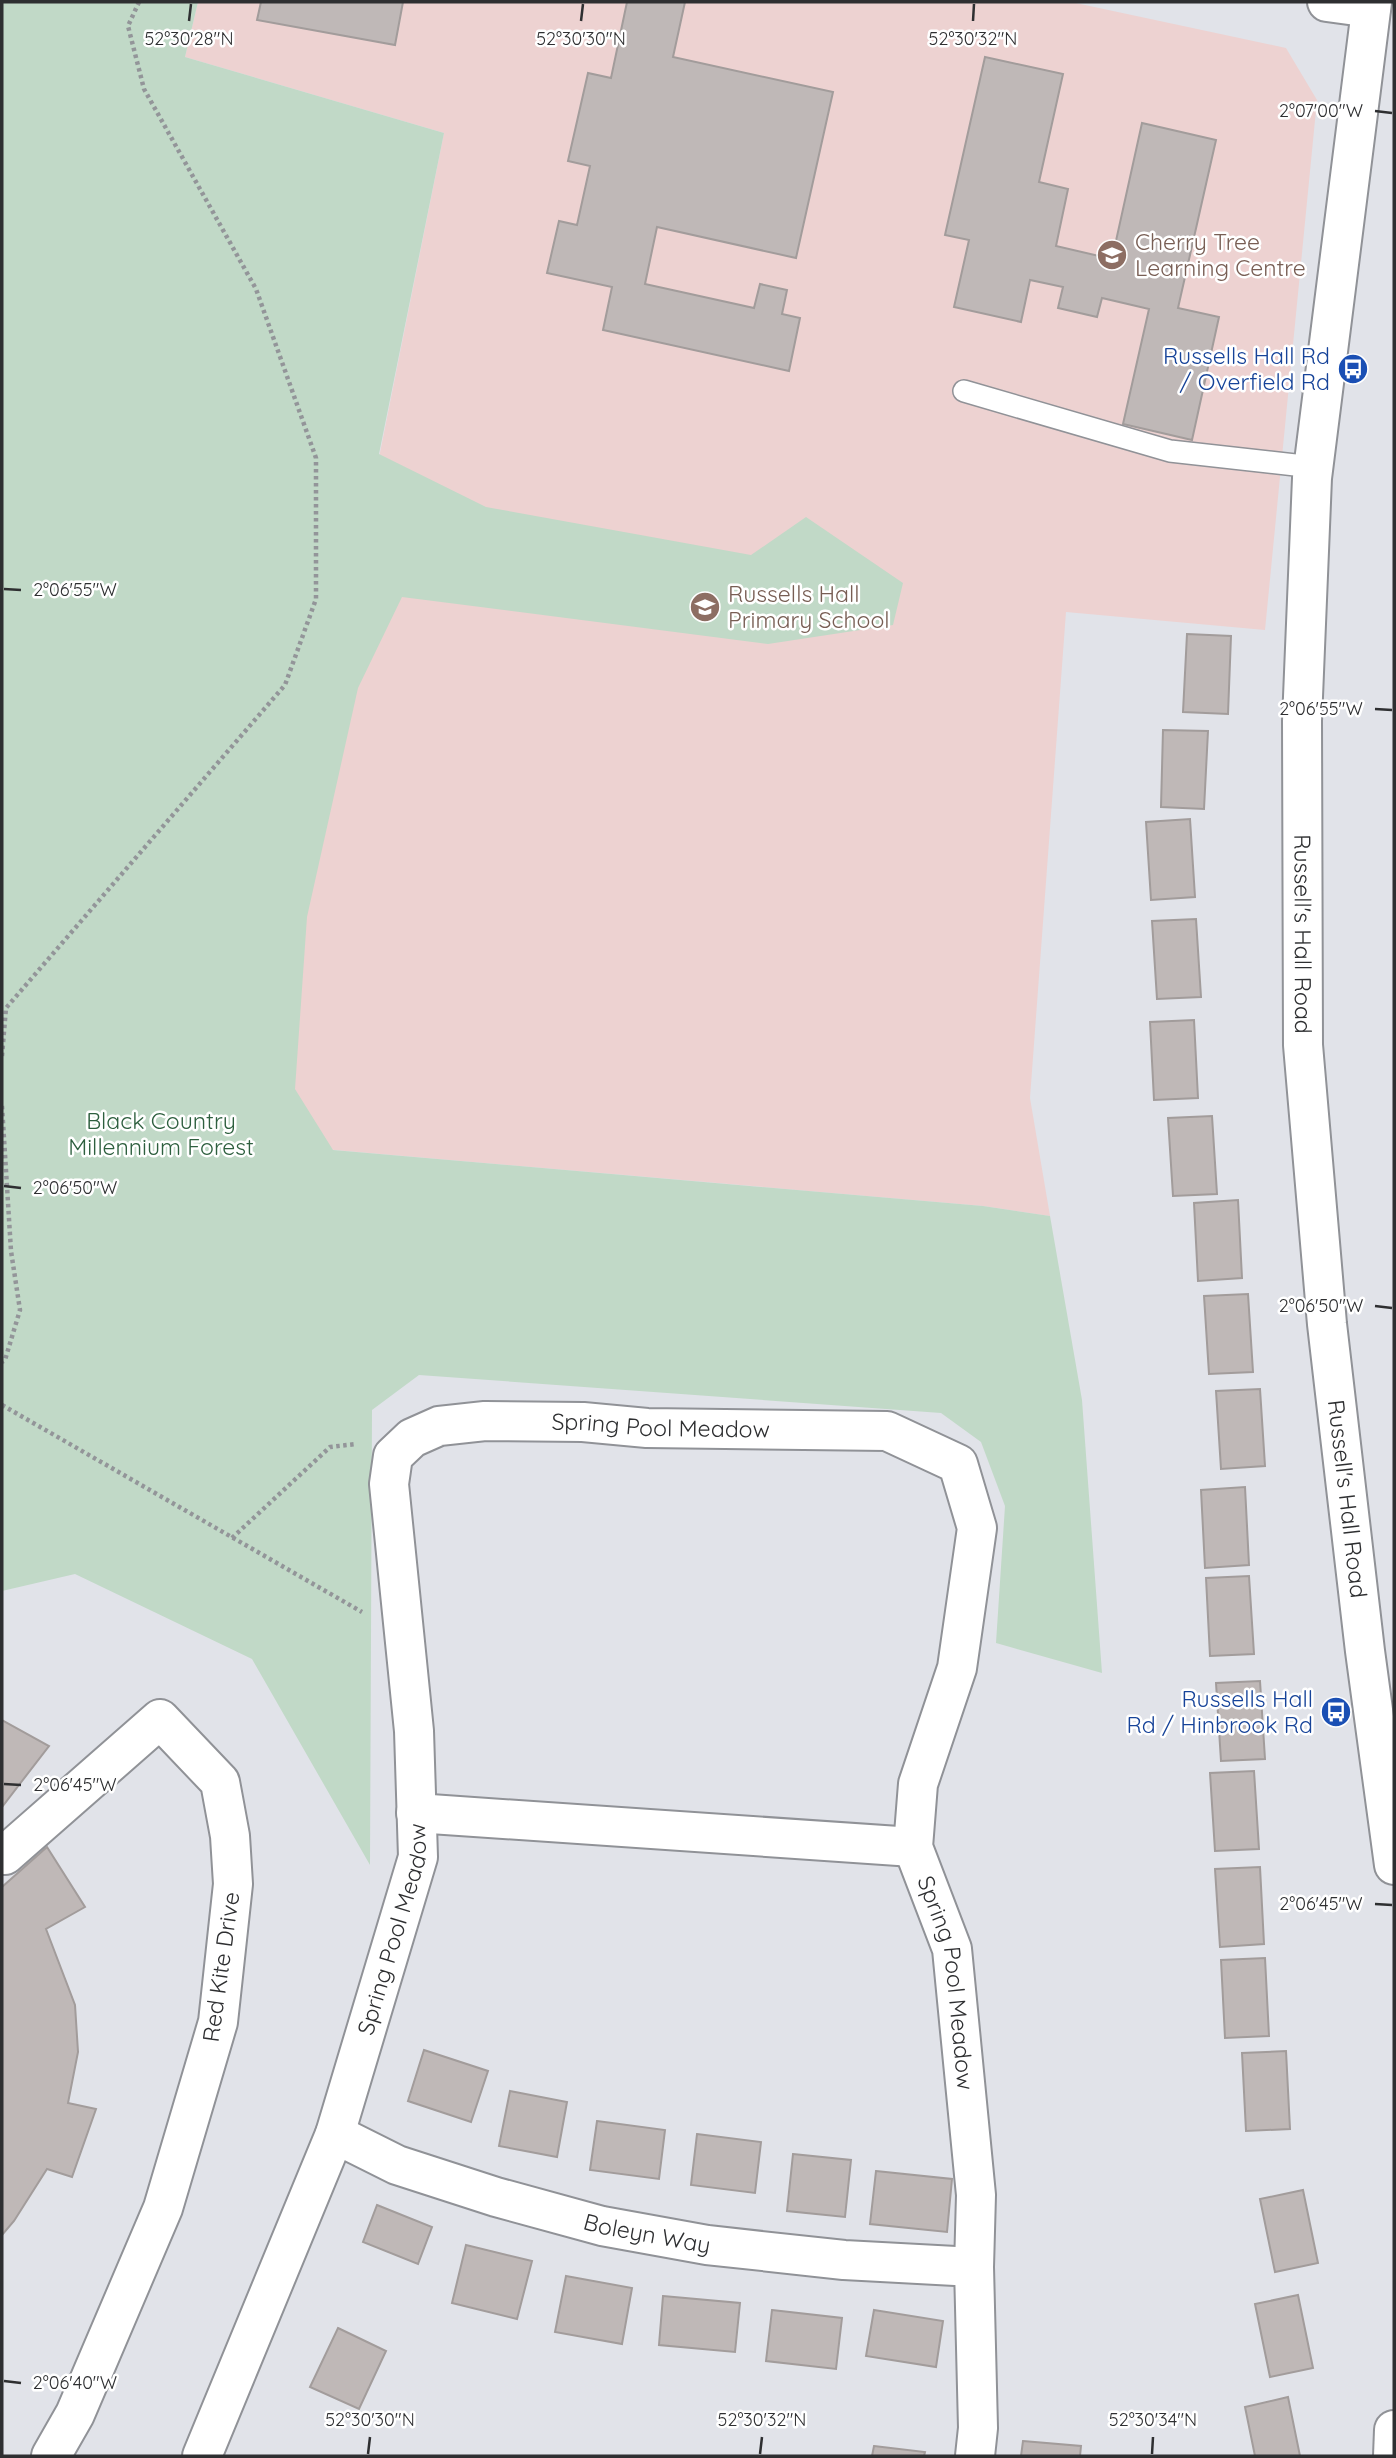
<svg xmlns="http://www.w3.org/2000/svg" width="1396" height="2458" viewBox="0 0 1396 2458" font-family="Quicksand,sans-serif">
<style>
.education{fill:#edd2d1}
.green{fill:#c1d9c7}
.building{fill:#bfb8b7;stroke:#a29c9b;stroke-width:2}
.lines{fill:none;stroke-linecap:round;stroke-linejoin:round}
.lane-casing{stroke:#909297;stroke-width:24}
.street-casing{stroke:#909297;stroke-width:42}
.path{stroke:#939599;stroke-width:4.5;stroke-dasharray:3.5 3.5;stroke-linecap:butt}
.lane{stroke:#fff;stroke-width:21}
.street{stroke:#fff;stroke-width:38}
.ticks{fill:none;stroke:#2e2f31;stroke-width:2.5}
.labels{text-anchor:middle;stroke-width:5;stroke-linejoin:round;paint-order:stroke}
.education-label{font-size:23px;fill:#785e54;stroke:#fff;text-anchor:start}
.transit-label{font-size:23px;fill:#164399;stroke:#fff;text-anchor:end}
.street-label{font-size:23px;fill:#2e2f31;stroke:#fff}
.park-label{font-size:23px;fill:#2d5f3e;stroke:#fff}
.ticks-label{font-size:18px;text-anchor:middle;fill:#2e2f31;stroke:#fff;stroke-width:5;stroke-linejoin:round;paint-order:stroke}
</style>
<rect width="100%" height="100%" fill="#e1e3e9"/>
<polygon class="education" points="198,2 1071,2 1286,48 1317,100 1265,630 1066,612 1030,1098 1050,1216 983,1206 242,1142 444,133 185,57"/>
<polygon class="green" points="2,2 198,2 185,57 444,133 379,454 486,507 751,555 806,517 903,583 893,625 768,644 402,597 358,688 307,917 295,1089 333,1150 983,1206 1050,1216 1082,1400 1102,1673 996,1643 1005,1506 981,1442 941,1413 419,1375 372,1410 370,1865 252,1659 75,1574 2,1591"/>
<g class="building">
<polygon points="261,2 403,2 395,45 257,20"/>
<polygon points="627,2 685,2 673,57 833,92 796,258 657,227 645,284 754,308 760,284 787,290 782,314 800,318 789,371 603,330 612,287 547,273 559,221 577,225 590,166 568,161 588,73 611,78"/>
<polygon points="985,57 1063,74 1039,182 1068,189 1056,246 1112,259 1142,123 1216,140 1178,308 1219,317 1192,440 1123,424 1149,309 1102,298 1097,317 1058,308 1063,287 1030,280 1021,322 954,307 969,240 945,235"/>
<polygon points="1187,634 1231,636 1228,714 1183,712"/>
<polygon points="1163,730 1208,731 1204,809 1161,807"/>
<polygon points="1190,819 1195,897 1151,900 1146,822"/>
<polygon points="1196,919 1201,997 1157,999 1152,921"/>
<polygon points="1194,1020 1198,1098 1154,1100 1150,1022"/>
<polygon points="1212,1116 1217,1194 1173,1196 1168,1118"/>
<polygon points="1238,1200 1242,1278 1198,1281 1194,1203"/>
<polygon points="1248,1294 1253,1372 1209,1374 1204,1296"/>
<polygon points="1260,1389 1265,1466 1221,1469 1216,1391"/>
<polygon points="1245,1487 1249,1565 1205,1568 1201,1490"/>
<polygon points="1249,1576 1254,1654 1210,1656 1206,1578"/>
<polygon points="1260,1681 1265,1759 1221,1761 1216,1683"/>
<polygon points="2,1720 49,1746 2,1807"/>
<polygon points="1254,1771 1259,1849 1215,1851 1210,1773"/>
<polygon points="47,1847 85,1907 46,1929 75,2005 78,2052 68,2103 96,2109 72,2177 47,2169 14,2221 2,2235 2,1887"/>
<polygon points="1260,1867 1264,1944 1220,1947 1215,1869"/>
<polygon points="1265,1958 1269,2036 1225,2038 1221,1960"/>
<polygon points="424,2050 488,2071 471,2122 408,2101"/>
<polygon points="1286,2051 1290,2129 1246,2131 1242,2053"/>
<polygon points="510,2091 567,2102 557,2157 499,2146"/>
<polygon points="597,2121 665,2130 659,2179 590,2170"/>
<polygon points="697,2134 761,2142 755,2193 691,2185"/>
<polygon points="793,2154 851,2160 845,2217 787,2211"/>
<polygon points="876,2171 952,2179 947,2232 870,2224"/>
<polygon points="1303,2190 1318,2263 1275,2272 1260,2199"/>
<polygon points="377,2205 432,2227 418,2264 363,2242"/>
<polygon points="466,2245 532,2261 517,2319 452,2303"/>
<polygon points="566,2276 632,2288 622,2344 555,2332"/>
<polygon points="1298,2295 1313,2368 1270,2377 1255,2304"/>
<polygon points="663,2296 740,2303 735,2352 659,2345"/>
<polygon points="772,2310 842,2318 836,2369 766,2361"/>
<polygon points="874,2310 943,2321 936,2367 866,2356"/>
<polygon points="338,2328 386,2351 359,2409 310,2387"/>
<polygon points="1288,2397 1300,2456 1255,2456 1245,2407"/>
<polygon points="1023,2441 1081,2446 1080,2456 1021,2456"/>
<polygon points="874,2446 925,2452 924,2456 872,2456"/>
</g>
<g class="lines">
<g class="lane-casing">
<polyline id="lane" points="964,391 1170,451 1313,467"/>
</g>
<g class="street-casing">
<g id="street">
<polyline points="1327,2 1371,8"/>
<path id="s1" d="M1372 2 1312 478 1302 721 1303 1045 1327 1324 1365 1651 1394 1865"/>
<polyline points="416,1813 913,1847"/>
<polyline points="5,1855 160,1719 220,1782 230,1836 233,1884 218,2022 163,2208 75,2414 51,2456"/>
<path id="s2" d="M335 2134 397 2165 496 2197 602 2226 707 2245 844 2260 974 2267"/>
<path id="s3" d="M202 2456 335 2134 418 1857 414 1731 389 1484 393 1456 412 1438 439 1426 485 1421 583 1422 647 1428 887 1431 958 1464 977 1528 957 1668 918 1784 913 1847 952 1949 976 2195 974 2267 978 2428 975 2456"/>
<polyline points="1393,2456 1394,2430"/>
</g>
</g>
<g class="path">
<polyline points="2,1056 6,1008 285,685 316,599 316,458 256,289 144,89 128,26 139,2"/>
<polyline points="2,1106 11,1251 20,1310 5,1360 2,1362"/>
<polyline points="2,1405 362,1612"/>
<polyline points="232,1538 330,1447 356,1444"/>
</g>
<use href="#lane" class="lane"/>
<use href="#street" class="street"/>
</g>
<path class="ticks" d="M189 21 191 4M581 21 583 4M973 21 974 4M1375 111 1392 113M4 589 21 590M1375 709 1392 710M4 1186 21 1188M1375 1306 1392 1308M4 1784 21 1785M1375 1904 1392 1905M4 2381 21 2383M368 2454 370 2437M760 2454 762 2437M1152 2454 1153 2437"/>
<defs>
<g id="school-disc" transform="scale(1.575)"><circle r="9.5" fill="#8d6e63" stroke="#fff"/><path d="M0-5L7-2L0 1L-7-2ZM-4 1L0 2.5L4 1V4Q0 6-4 4Z" fill="#fff"/></g>
<g id="bus-disc" transform="scale(1.575)"><circle r="9.5" fill="#1a4fb4" stroke="#fff"/><path d="M-5-6H5V4H4V6H2V4H-2V6H-4V4H-5ZM-3.5-4V0h7V-4ZM-3.5 1.2v1.5H-2V1.2ZM2 1.2v1.5H3.5V1.2Z" fill="#fff"/></g>
</defs>
<g fill-rule="evenodd">
<use href="#school-disc" x="1112" y="255"/>
<use href="#bus-disc" x="1353" y="369"/>
<use href="#school-disc" x="705" y="607"/>
<use href="#bus-disc" x="1336" y="1712"/>
</g>
<g class="labels">
<g class="education-label">
<text x="1135" y="250">Cherry Tree<tspan x="1135" dy="26">Learning Centre</tspan></text>
<text x="728" y="602">Russells Hall<tspan x="728" dy="26">Primary School</tspan></text>
</g>
<g class="transit-label">
<text x="1330" y="364">Russells Hall Rd<tspan x="1330" dy="26">/ Overfield Rd</tspan></text>
<text x="1313" y="1707">Russells Hall<tspan x="1313" dy="26">Rd / Hinbrook Rd</tspan></text>
</g>
<g class="street-label">
<text dy="8" stroke="none"><textPath href="#s1" startOffset="936">Russell's Hall Road</textPath></text>
<text dy="8" stroke="none"><textPath href="#s3" startOffset="1318">Spring Pool Meadow</textPath></text>
<text dy="8" stroke="none"><textPath href="#s1" startOffset="1503">Russell's Hall Road</textPath></text>
<text dy="8" stroke="none"><textPath href="#s3" startOffset="562">Spring Pool Meadow</textPath></text>
<text transform="translate(221 1967) rotate(-82)" y="8">Red Kite Drive</text>
<text dy="8" stroke="none"><textPath href="#s3" startOffset="2158">Spring Pool Meadow</textPath></text>
<text dy="8" stroke="none"><textPath href="#s2" startOffset="329">Boleyn Way</textPath></text>
</g>
<g class="park-label">
<text x="161" y="1129">Black Country<tspan x="161" dy="26">Millennium Forest</tspan></text>
</g>
</g>
<g class="ticks-label">
<text x="189" y="45">52°30'28"N</text>
<text x="581" y="45">52°30'30"N</text>
<text x="973" y="45">52°30'32"N</text>
<text x="1321" y="117">2°07'00"W</text>
<text x="75" y="596">2°06'55"W</text>
<text x="1321" y="715">2°06'55"W</text>
<text x="75" y="1194">2°06'50"W</text>
<text x="1321" y="1312">2°06'50"W</text>
<text x="75" y="1791">2°06'45"W</text>
<text x="1321" y="1910">2°06'45"W</text>
<text x="75" y="2389">2°06'40"W</text>
<text x="370" y="2426">52°30'30"N</text>
<text x="762" y="2426">52°30'32"N</text>
<text x="1153" y="2426">52°30'34"N</text>
</g>
<rect width="1396" height="2458" fill="none" stroke="#2e2f31" stroke-width="7"/>
</svg>
